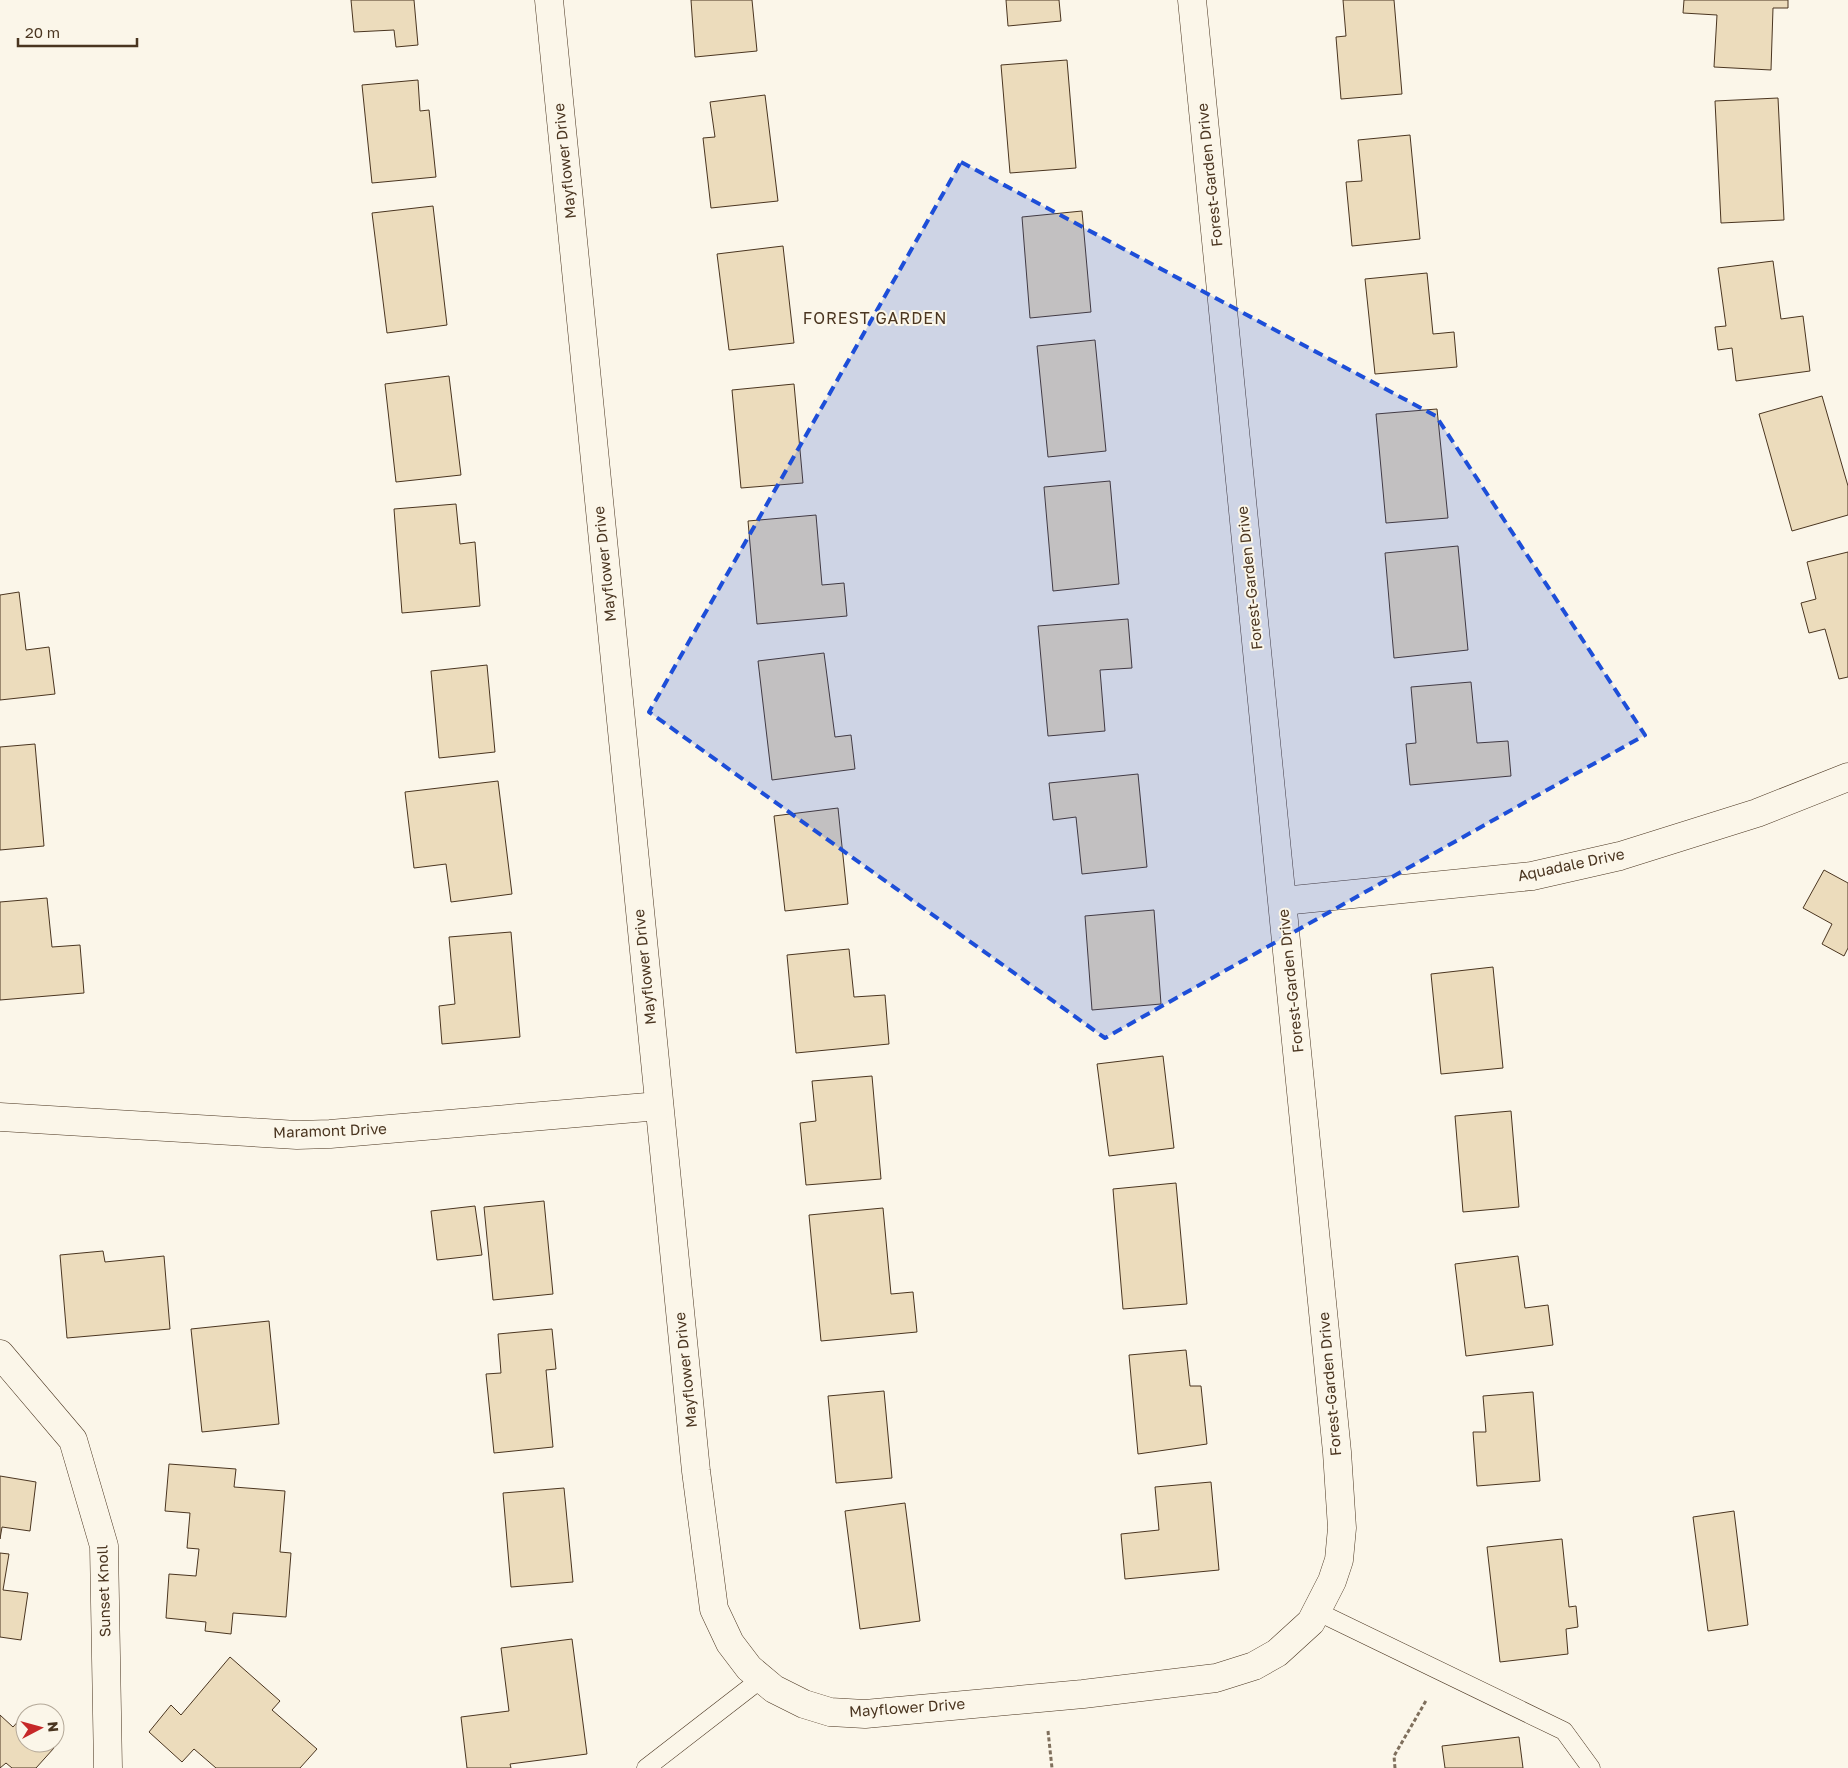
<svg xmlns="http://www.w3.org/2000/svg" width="1848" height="1768" viewBox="0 0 1848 1768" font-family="'Golos Text',sans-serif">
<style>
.building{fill:#ecdcbc;stroke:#4a3520}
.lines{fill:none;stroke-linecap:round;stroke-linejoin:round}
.lane-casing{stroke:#4a3520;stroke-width:19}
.street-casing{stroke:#4a3520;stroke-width:29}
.path{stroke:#7f6f5c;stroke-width:3;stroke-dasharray:4 2.5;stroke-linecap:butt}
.lane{stroke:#fbf6e9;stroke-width:18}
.street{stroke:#fbf6e9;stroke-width:28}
.marked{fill:#1d4ed8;fill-opacity:0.2;stroke:#1d4ed8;stroke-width:4;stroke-dasharray:10 6;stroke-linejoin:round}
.labels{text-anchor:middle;stroke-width:4;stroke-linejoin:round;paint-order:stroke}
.street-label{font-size:15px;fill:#4a3520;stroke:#fbf6e9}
.neighbourhood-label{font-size:16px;letter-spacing:1px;fill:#4a3520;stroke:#fbf6e9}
</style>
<rect width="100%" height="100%" fill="#fbf6e9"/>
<g class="building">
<polygon points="351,0 414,0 418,45 396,47 394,30 354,32"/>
<polygon points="691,0 752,0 757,51 695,57"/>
<polygon points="1006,0 1059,0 1061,21 1008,26"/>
<polygon points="1343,0 1394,0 1402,94 1341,99 1336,37 1346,36"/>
<polygon points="1684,0 1788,0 1788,8 1773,8 1771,70 1714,67 1717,15 1683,13"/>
<polygon points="1067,60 1076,168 1010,173 1001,65"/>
<polygon points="418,80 420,111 429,110 436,177 372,183 362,85"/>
<polygon points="765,95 778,201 711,208 703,138 715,137 710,102"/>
<polygon points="1778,98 1784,220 1721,223 1715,101"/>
<polygon points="1410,135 1420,239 1352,246 1346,182 1362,181 1358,140"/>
<polygon points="433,206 447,325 387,333 372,213"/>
<polygon points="1082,211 1091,312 1030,318 1022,217"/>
<polygon points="783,246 794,343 729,350 717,254"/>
<polygon points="1773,261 1781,319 1803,316 1810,371 1736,381 1732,348 1718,350 1715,327 1726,326 1718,268"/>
<polygon points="1427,273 1433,334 1454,332 1457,367 1375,374 1365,279"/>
<polygon points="1095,340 1106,451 1048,457 1037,346"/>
<polygon points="449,376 461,475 396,482 385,384"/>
<polygon points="794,384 803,483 741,488 732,390"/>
<polygon points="1822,396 1848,486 1848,515 1792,531 1759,414"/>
<polygon points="1437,409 1448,518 1386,523 1376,414"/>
<polygon points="1110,481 1119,584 1053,591 1044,487"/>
<polygon points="456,504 460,544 475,542 480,606 402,613 394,509"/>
<polygon points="816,515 822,585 844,583 847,616 757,624 748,521"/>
<polygon points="1458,546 1468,650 1394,658 1385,553"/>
<polygon points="1848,552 1848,677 1839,679 1825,629 1809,633 1801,603 1816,599 1807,562"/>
<polygon points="19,592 26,650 49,647 55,694 0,700 0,595"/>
<polygon points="1128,619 1132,668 1100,670 1105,731 1048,736 1038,626"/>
<polygon points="824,653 835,737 851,735 855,769 772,780 758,661"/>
<polygon points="487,665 495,752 439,758 431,671"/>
<polygon points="1471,682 1477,743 1508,741 1511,776 1410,785 1406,744 1416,743 1411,687"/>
<polygon points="35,744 44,846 0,850 0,747"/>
<polygon points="1138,774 1147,867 1082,874 1076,817 1053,820 1049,783"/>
<polygon points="498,781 512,894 451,902 446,864 414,868 405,792"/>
<polygon points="838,808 848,904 785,911 774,816"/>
<polygon points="1824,870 1848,883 1848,948 1844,956 1822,944 1832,924 1803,908"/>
<polygon points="47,898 52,947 80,945 84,993 0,1000 0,902"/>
<polygon points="1154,910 1161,1004 1092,1010 1085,916"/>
<polygon points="511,932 520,1037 442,1044 439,1006 455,1004 449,937"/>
<polygon points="849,949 854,997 885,995 889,1044 796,1053 787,955"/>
<polygon points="1493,967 1503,1068 1441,1074 1431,974"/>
<polygon points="1163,1056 1174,1148 1109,1156 1097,1064"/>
<polygon points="872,1076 881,1179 806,1185 800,1123 816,1121 812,1081"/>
<polygon points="1511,1111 1519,1207 1463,1212 1455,1116"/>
<polygon points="1176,1183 1187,1304 1123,1309 1113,1189"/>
<polygon points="544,1201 553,1294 493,1300 484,1207"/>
<polygon points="475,1206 482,1255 437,1260 431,1211"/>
<polygon points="883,1208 891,1294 913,1292 917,1332 821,1341 809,1215"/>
<polygon points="103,1251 105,1262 164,1256 170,1329 67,1338 60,1255"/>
<polygon points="1518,1256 1525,1308 1548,1305 1553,1345 1466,1356 1455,1264"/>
<polygon points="269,1321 279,1424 202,1432 191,1329"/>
<polygon points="552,1329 556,1369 546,1370 553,1447 494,1453 486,1374 501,1373 498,1334"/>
<polygon points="1186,1350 1190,1386 1201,1386 1207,1444 1138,1454 1129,1355"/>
<polygon points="884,1391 892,1478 836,1483 828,1396"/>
<polygon points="1533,1392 1540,1481 1477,1486 1473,1432 1486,1432 1483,1396"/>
<polygon points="169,1464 236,1469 234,1487 285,1491 280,1552 291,1553 286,1617 233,1613 231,1634 205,1631 206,1622 166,1618 169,1574 196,1576 199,1549 187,1548 190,1513 165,1511"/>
<polygon points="0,1476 36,1482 30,1531 2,1527 0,1539"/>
<polygon points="1211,1482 1219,1570 1125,1579 1121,1534 1159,1530 1155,1487"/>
<polygon points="564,1488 573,1582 511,1587 503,1493"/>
<polygon points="905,1503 920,1621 860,1629 845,1511"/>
<polygon points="1734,1511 1748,1625 1708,1631 1693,1517"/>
<polygon points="1562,1539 1569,1607 1576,1606 1578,1627 1566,1629 1568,1654 1500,1662 1487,1547"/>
<polygon points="0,1553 9,1554 3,1590 28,1593 21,1640 0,1637"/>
<polygon points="572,1639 587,1754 510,1764 511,1768 467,1768 461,1717 509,1711 501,1648"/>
<polygon points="230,1657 280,1701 272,1710 317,1749 300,1768 216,1768 194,1749 182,1762 149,1732 171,1705 181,1715"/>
<polygon points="0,1715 13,1727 22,1717 25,1720 25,1743 50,1743 54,1748 36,1768 12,1768 6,1763 0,1768"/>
<polygon points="1519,1737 1523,1768 1445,1768 1442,1746"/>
</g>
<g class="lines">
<g class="lane-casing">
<g id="lane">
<polyline points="1316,1611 1564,1731 1591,1768"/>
<polyline points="646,1768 761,1679"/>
</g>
</g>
<g class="street-casing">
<g id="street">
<polyline points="549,0 696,1471 714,1609 730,1643 749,1668 774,1689 804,1704 830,1712 865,1714 1083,1694 1216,1678 1254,1666 1277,1653 1311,1622 1332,1581 1339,1560 1342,1528 1337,1452 1192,0"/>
<polyline points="1283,901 1532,876 1620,856 1757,813 1848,777"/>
<polyline points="0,1117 297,1135 330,1134 659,1106"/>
<polyline points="0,1354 73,1440 104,1546 108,1768"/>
</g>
</g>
<g class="path">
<polyline points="1048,1731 1052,1768"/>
<polyline points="1395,1768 1394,1756 1427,1699"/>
</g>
<use href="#lane" class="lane"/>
<use href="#street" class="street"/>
</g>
<path class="marked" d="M961 162 1436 416 1645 735 1105 1038 649 712Z"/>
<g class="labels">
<g class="street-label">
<text transform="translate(565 161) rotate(-96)" y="5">Mayflower Drive</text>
<text transform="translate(1210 175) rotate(-96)" y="5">Forest-Garden Drive</text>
<text transform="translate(605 564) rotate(-96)" y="5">Mayflower Drive</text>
<text transform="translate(1250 578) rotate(-96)" y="5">Forest-Garden Drive</text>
<text transform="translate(1571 865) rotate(-12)" y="5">Aquadale Drive</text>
<text transform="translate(645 967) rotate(-96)" y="5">Mayflower Drive</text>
<text transform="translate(1291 981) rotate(-96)" y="5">Forest-Garden Drive</text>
<text transform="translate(330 1131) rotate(-2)" y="5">Maramont Drive</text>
<text transform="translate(686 1370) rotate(-96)" y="5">Mayflower Drive</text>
<text transform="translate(1330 1384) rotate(-95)" y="5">Forest-Garden Drive</text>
<text transform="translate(104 1591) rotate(-92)" y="5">Sunset Knoll</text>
<text transform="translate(907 1708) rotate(-4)" y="5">Mayflower Drive</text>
</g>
<g class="neighbourhood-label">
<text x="875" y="324">FOREST GARDEN</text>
</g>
</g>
<g transform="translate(40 1728) rotate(84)"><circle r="24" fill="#fbf6e9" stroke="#b4a999"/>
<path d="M0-4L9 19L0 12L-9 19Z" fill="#c62828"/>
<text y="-8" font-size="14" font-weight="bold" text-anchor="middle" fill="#4a3520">N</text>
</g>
<path d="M18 38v8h119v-8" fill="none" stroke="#4a3520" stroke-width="2.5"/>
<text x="25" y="38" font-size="15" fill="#4a3520" stroke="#fbf6e9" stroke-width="4" paint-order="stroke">20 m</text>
</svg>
